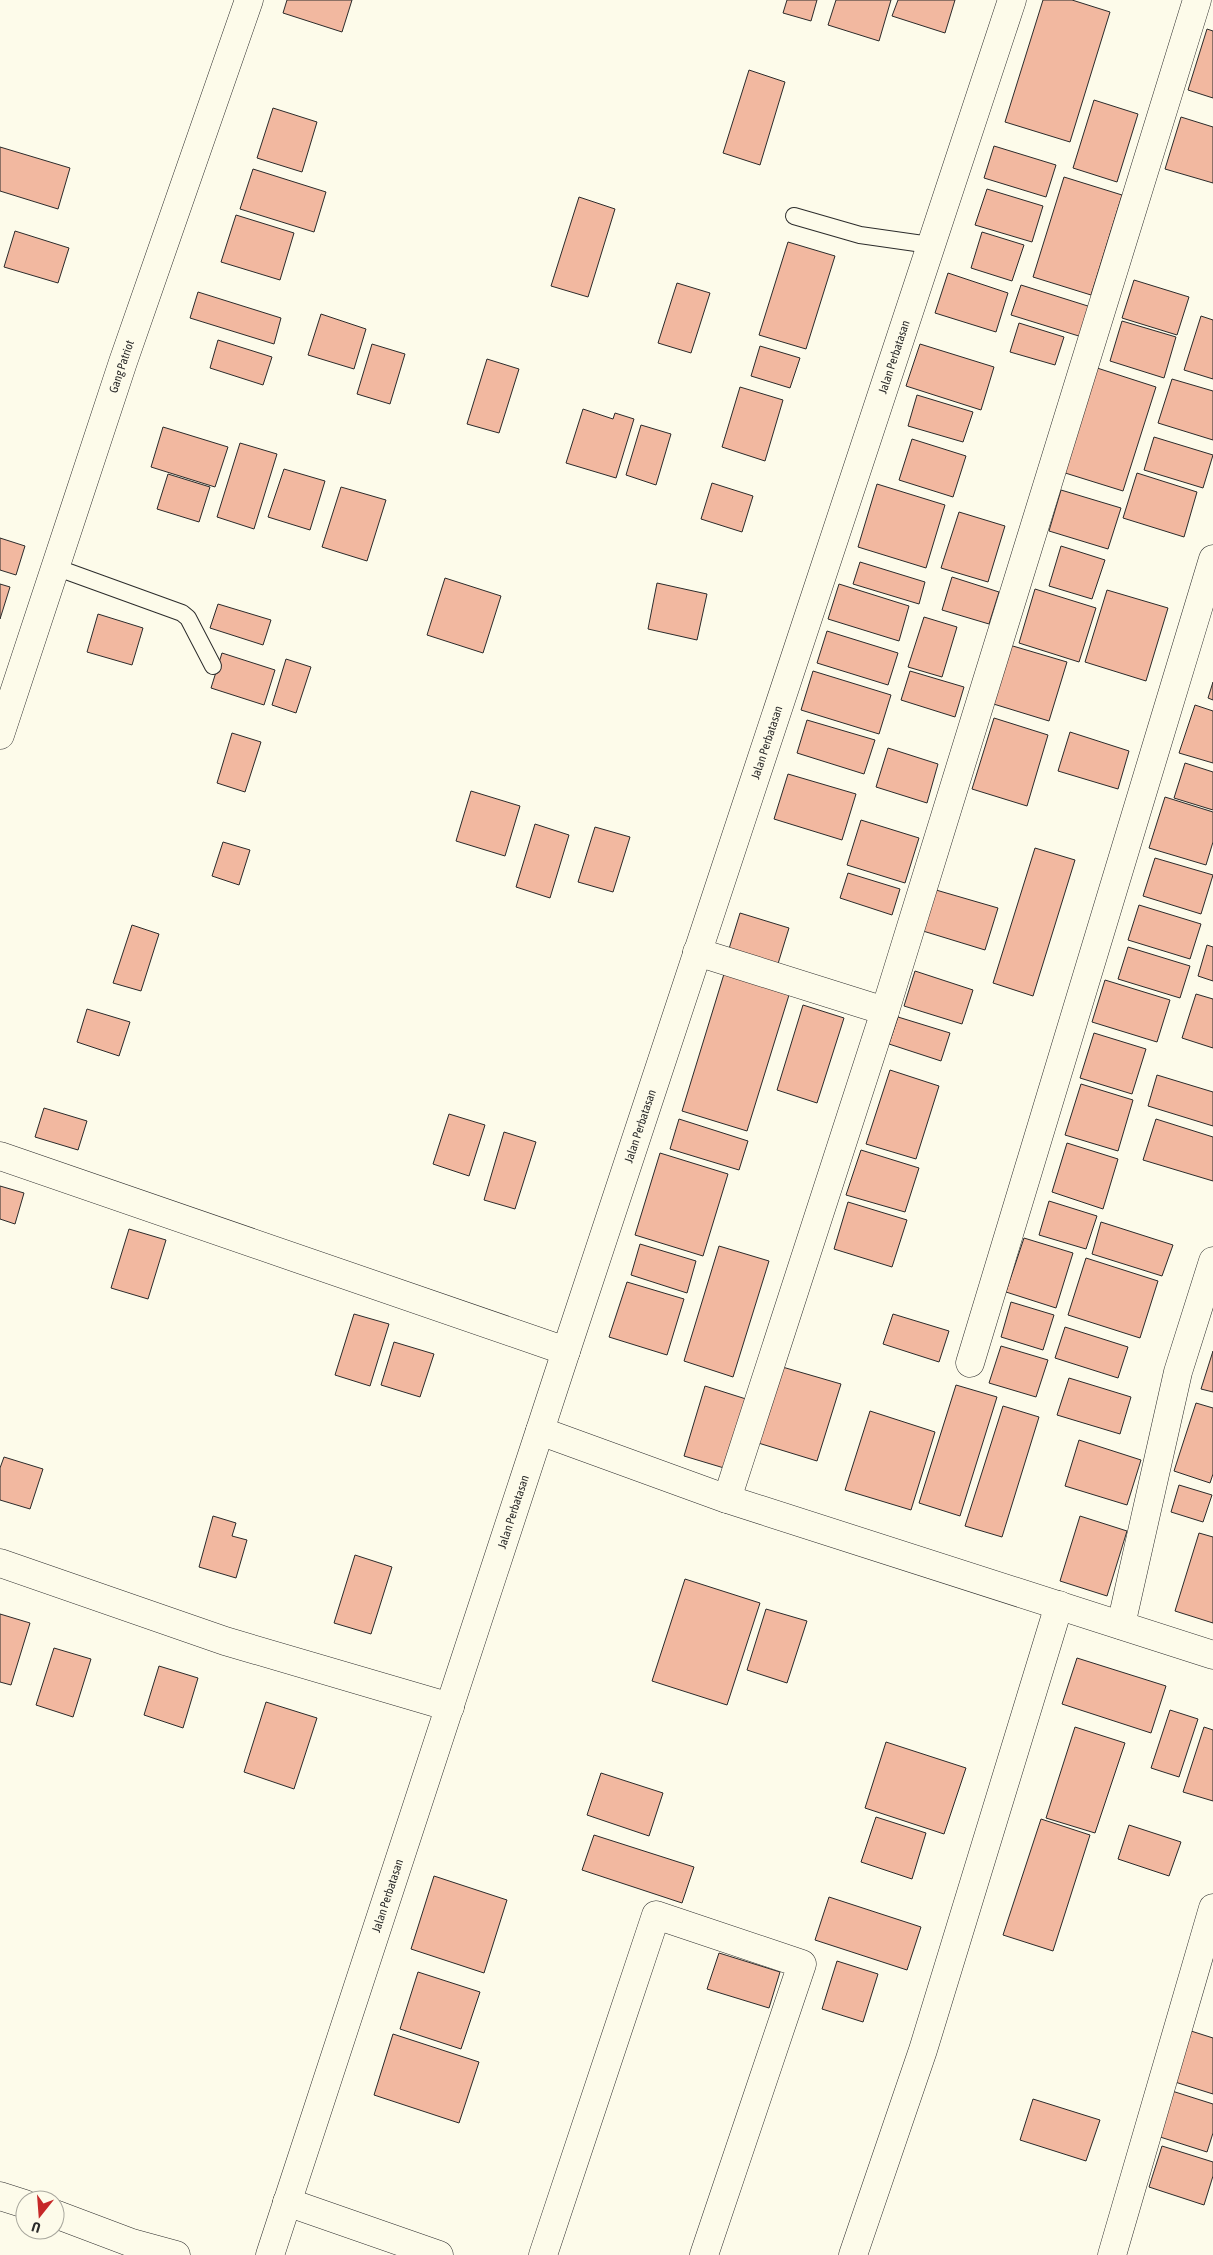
<svg xmlns="http://www.w3.org/2000/svg" width="1213" height="2255" viewBox="0 0 1213 2255" font-family="'Asap Condensed',sans-serif">
<style>
.building{fill:#f2b8a0;stroke:#2b2b2b}
.lines{fill:none;stroke-linecap:round;stroke-linejoin:round}
.lane-casing{stroke:#2b2b2b;stroke-width:18}
.street-casing{stroke:#2b2b2b;stroke-width:29}
.lane{stroke:#fdfbea;stroke-width:16}
.street{stroke:#fdfbea;stroke-width:28}
.labels{text-anchor:middle;stroke-width:4;stroke-linejoin:round;paint-order:stroke}
.street-label{font-size:12px;fill:#2b2b2b;stroke:#fdfbea}
</style>
<rect width="100%" height="100%" fill="#fdfbea"/>
<g class="building">
<polygon points="287,0 352,0 342,32 283,13"/>
<polygon points="787,0 817,0 811,21 783,13"/>
<polygon points="836,0 891,0 879,41 828,25"/>
<polygon points="898,0 955,0 945,33 892,16"/>
<polygon points="1043,0 1072,0 1110,12 1070,142 1005,122"/>
<polygon points="1207,29 1213,31 1213,98 1188,90"/>
<polygon points="749,70 785,82 760,165 723,153"/>
<polygon points="1094,100 1138,114 1117,182 1073,168"/>
<polygon points="273,108 317,122 302,172 257,158"/>
<polygon points="1181,117 1213,127 1213,183 1165,169"/>
<polygon points="994,146 1056,165 1046,197 984,178"/>
<polygon points="0,147 70,168 58,209 0,191"/>
<polygon points="253,169 326,192 314,232 240,209"/>
<polygon points="1064,177 1122,195 1091,295 1033,277"/>
<polygon points="987,189 1043,206 1032,242 975,225"/>
<polygon points="579,197 615,209 588,297 551,286"/>
<polygon points="236,215 294,233 280,280 221,262"/>
<polygon points="15,231 69,248 58,283 4,267"/>
<polygon points="982,232 1024,245 1012,281 971,268"/>
<polygon points="788,242 835,256 806,349 759,335"/>
<polygon points="948,273 1008,293 996,332 935,313"/>
<polygon points="1134,280 1189,297 1177,335 1122,318"/>
<polygon points="677,283 710,293 691,353 658,343"/>
<polygon points="1021,285 1091,307 1082,337 1011,315"/>
<polygon points="198,292 281,318 274,344 190,318"/>
<polygon points="321,314 366,329 354,369 308,355"/>
<polygon points="1201,316 1213,320 1213,379 1184,370"/>
<polygon points="1122,321 1176,337 1164,378 1110,361"/>
<polygon points="1019,323 1064,337 1055,365 1010,352"/>
<polygon points="218,340 272,357 263,385 210,368"/>
<polygon points="372,344 405,354 390,404 357,394"/>
<polygon points="920,344 994,367 981,410 906,386"/>
<polygon points="760,346 800,358 790,388 751,376"/>
<polygon points="487,359 519,369 499,433 467,424"/>
<polygon points="1094,367 1156,387 1123,491 1062,472"/>
<polygon points="1172,379 1213,391 1213,440 1158,423"/>
<polygon points="740,387 783,400 765,461 722,447"/>
<polygon points="917,395 973,412 963,442 908,426"/>
<polygon points="583,409 613,419 615,413 634,419 616,478 566,463"/>
<polygon points="641,425 671,434 656,485 626,475"/>
<polygon points="163,427 228,447 215,487 151,467"/>
<polygon points="1154,437 1213,455 1203,488 1144,470"/>
<polygon points="912,439 966,456 953,497 899,480"/>
<polygon points="240,443 277,454 254,529 217,517"/>
<polygon points="284,469 325,481 310,530 268,517"/>
<polygon points="1137,473 1197,492 1184,537 1123,518"/>
<polygon points="168,474 210,487 199,522 157,509"/>
<polygon points="712,483 753,496 742,532 701,519"/>
<polygon points="877,484 945,505 926,568 858,547"/>
<polygon points="341,487 386,500 367,561 322,547"/>
<polygon points="1061,490 1121,508 1108,549 1049,531"/>
<polygon points="959,512 1005,526 988,582 941,568"/>
<polygon points="0,538 25,546 16,575 0,570"/>
<polygon points="1061,546 1105,560 1092,599 1049,586"/>
<polygon points="860,562 925,582 919,604 853,584"/>
<polygon points="952,577 999,592 989,624 942,610"/>
<polygon points="445,578 501,596 483,653 427,635"/>
<polygon points="657,583 707,594 697,640 648,629"/>
<polygon points="0,584 10,587 0,619"/>
<polygon points="839,584 909,606 899,641 828,619"/>
<polygon points="1035,589 1096,608 1079,662 1019,643"/>
<polygon points="1107,590 1168,608 1146,681 1085,662"/>
<polygon points="218,604 271,620 263,645 210,628"/>
<polygon points="98,614 143,628 132,665 87,652"/>
<polygon points="924,617 957,627 942,677 908,667"/>
<polygon points="827,631 898,653 888,685 817,663"/>
<polygon points="1006,644 1067,662 1049,721 987,702"/>
<polygon points="222,653 275,670 264,705 211,688"/>
<polygon points="286,659 311,667 296,713 272,705"/>
<polygon points="813,671 891,695 879,734 801,710"/>
<polygon points="910,671 964,687 955,717 901,700"/>
<polygon points="1213,682 1213,700 1208,698"/>
<polygon points="1195,705 1213,711 1213,763 1179,753"/>
<polygon points="994,718 1048,735 1027,806 972,789"/>
<polygon points="807,720 875,740 864,774 797,753"/>
<polygon points="1070,732 1129,751 1118,789 1058,771"/>
<polygon points="232,733 261,742 245,792 217,783"/>
<polygon points="888,748 938,764 927,803 876,787"/>
<polygon points="1185,763 1213,772 1213,810 1174,798"/>
<polygon points="788,774 856,794 842,840 774,819"/>
<polygon points="471,791 520,806 505,856 456,841"/>
<polygon points="1165,797 1213,812 1213,842 1206,865 1149,848"/>
<polygon points="861,820 919,838 905,883 847,865"/>
<polygon points="535,824 569,835 550,898 516,887"/>
<polygon points="595,827 630,837 613,892 578,882"/>
<polygon points="223,842 250,850 239,885 212,876"/>
<polygon points="1035,848 1075,860 1033,996 993,983"/>
<polygon points="1155,858 1213,875 1201,914 1143,896"/>
<polygon points="848,873 900,889 892,915 840,898"/>
<polygon points="936,890 998,908 985,950 923,931"/>
<polygon points="1139,905 1201,924 1190,959 1128,940"/>
<polygon points="740,913 789,928 777,967 728,952"/>
<polygon points="132,925 159,934 141,991 113,983"/>
<polygon points="1207,945 1213,947 1213,981 1198,976"/>
<polygon points="1128,947 1190,966 1180,998 1118,979"/>
<polygon points="915,971 973,990 962,1024 904,1006"/>
<polygon points="724,974 789,995 747,1131 682,1111"/>
<polygon points="1105,980 1170,1000 1157,1042 1092,1022"/>
<polygon points="1196,994 1213,999 1213,1048 1182,1038"/>
<polygon points="803,1005 844,1018 817,1103 777,1090"/>
<polygon points="87,1009 130,1022 119,1056 77,1042"/>
<polygon points="898,1017 950,1033 941,1061 889,1044"/>
<polygon points="1094,1033 1146,1049 1132,1094 1080,1078"/>
<polygon points="890,1070 939,1086 916,1159 866,1144"/>
<polygon points="1157,1075 1213,1092 1213,1126 1148,1106"/>
<polygon points="1081,1084 1133,1100 1118,1151 1065,1135"/>
<polygon points="44,1108 87,1121 78,1150 35,1137"/>
<polygon points="449,1114 485,1125 469,1176 433,1164"/>
<polygon points="679,1119 748,1141 739,1170 670,1149"/>
<polygon points="1156,1119 1213,1137 1213,1181 1143,1160"/>
<polygon points="504,1132 536,1142 515,1209 484,1200"/>
<polygon points="1067,1143 1118,1159 1103,1209 1052,1192"/>
<polygon points="861,1150 919,1168 905,1212 846,1195"/>
<polygon points="660,1153 728,1174 703,1256 635,1235"/>
<polygon points="0,1186 24,1193 15,1224 0,1219"/>
<polygon points="1049,1201 1097,1216 1086,1249 1039,1235"/>
<polygon points="848,1202 907,1220 892,1267 834,1249"/>
<polygon points="1101,1222 1173,1245 1162,1276 1092,1254"/>
<polygon points="129,1229 166,1240 148,1299 111,1288"/>
<polygon points="1024,1238 1073,1253 1056,1308 1006,1292"/>
<polygon points="640,1244 696,1261 687,1293 631,1275"/>
<polygon points="719,1246 769,1261 733,1377 684,1361"/>
<polygon points="1086,1258 1158,1281 1140,1338 1068,1315"/>
<polygon points="627,1282 684,1299 667,1355 609,1337"/>
<polygon points="1011,1302 1054,1315 1043,1350 1001,1337"/>
<polygon points="354,1314 389,1324 370,1386 335,1375"/>
<polygon points="893,1314 949,1331 939,1362 883,1344"/>
<polygon points="1065,1327 1128,1347 1118,1378 1055,1358"/>
<polygon points="394,1342 434,1354 420,1397 381,1385"/>
<polygon points="1001,1346 1048,1360 1036,1397 989,1383"/>
<polygon points="1213,1351 1213,1392 1201,1389"/>
<polygon points="779,1366 841,1384 817,1461 755,1442"/>
<polygon points="1069,1378 1131,1397 1120,1434 1057,1415"/>
<polygon points="956,1385 997,1397 960,1516 919,1503"/>
<polygon points="705,1386 746,1399 724,1468 684,1456"/>
<polygon points="1196,1403 1213,1408 1213,1474 1210,1483 1174,1471"/>
<polygon points="1003,1406 1039,1417 1002,1537 965,1526"/>
<polygon points="870,1411 935,1432 911,1510 845,1490"/>
<polygon points="1079,1440 1141,1460 1127,1505 1065,1486"/>
<polygon points="4,1457 43,1469 30,1509 0,1500 0,1468"/>
<polygon points="1179,1485 1212,1495 1203,1522 1171,1512"/>
<polygon points="213,1516 236,1523 232,1536 247,1540 236,1578 199,1567"/>
<polygon points="1080,1516 1127,1531 1107,1596 1060,1581"/>
<polygon points="1199,1533 1213,1537 1213,1623 1175,1611"/>
<polygon points="355,1555 392,1567 371,1634 334,1623"/>
<polygon points="685,1579 760,1603 727,1705 652,1681"/>
<polygon points="766,1609 807,1621 787,1683 747,1670"/>
<polygon points="0,1614 30,1623 11,1685 0,1682"/>
<polygon points="54,1648 91,1659 73,1717 36,1705"/>
<polygon points="1077,1658 1166,1686 1151,1733 1062,1704"/>
<polygon points="159,1666 198,1678 183,1728 144,1715"/>
<polygon points="266,1702 317,1718 294,1789 244,1772"/>
<polygon points="1170,1710 1198,1719 1179,1777 1151,1768"/>
<polygon points="1075,1727 1125,1743 1095,1833 1046,1818"/>
<polygon points="1204,1727 1213,1730 1213,1801 1183,1792"/>
<polygon points="886,1742 966,1768 944,1834 865,1808"/>
<polygon points="601,1773 663,1793 649,1836 587,1815"/>
<polygon points="876,1817 926,1833 912,1879 861,1862"/>
<polygon points="1041,1819 1090,1835 1053,1951 1003,1935"/>
<polygon points="1129,1825 1181,1842 1169,1876 1118,1859"/>
<polygon points="594,1835 694,1867 682,1903 582,1870"/>
<polygon points="434,1876 507,1900 484,1973 411,1949"/>
<polygon points="829,1897 921,1927 907,1970 815,1940"/>
<polygon points="719,1953 780,1972 769,2008 707,1989"/>
<polygon points="837,1961 878,1974 863,2022 822,2009"/>
<polygon points="418,1972 480,1992 461,2049 400,2029"/>
<polygon points="1191,2031 1213,2038 1213,2094 1175,2082"/>
<polygon points="393,2034 479,2062 459,2123 374,2095"/>
<polygon points="1172,2091 1213,2104 1213,2133 1207,2152 1157,2136"/>
<polygon points="1033,2099 1100,2120 1086,2161 1020,2140"/>
<polygon points="1162,2146 1213,2162 1213,2176 1204,2205 1149,2187"/>
</g>
<g class="lines">
<g class="lane-casing">
<g id="lane">
<polyline points="794,216 860,235 930,245"/>
<polyline points="55,567 182,613 188,618 213,666"/>
</g>
</g>
<g class="street-casing">
<g id="street">
<path id="s1" d="M0 735 123 362 249 0"/>
<polyline points="697,952 885,1011 727,1499"/>
<polyline points="885,1011 1197,0"/>
<polyline points="0,1156 566,1351"/>
<polyline points="970,1363 1213,559"/>
<polyline points="540,1431 727,1499 1213,1655"/>
<polyline points="0,1563 225,1641 450,1707"/>
<polyline points="1121,1625 1178,1372 1213,1261"/>
<polyline points="0,2196 25,2204"/>
<polyline points="287,2202 439,2255"/>
<polyline points="55,2214 132,2243 176,2255"/>
<path id="s2" d="M270 2255 566 1351 1012 0"/>
<polyline points="543,2255 656,1915 802,1964 704,2255"/>
<polyline points="853,2255 923,2050 1059,1605"/>
<polyline points="1112,2255 1213,1908"/>
</g>
</g>
<use href="#lane" class="lane"/>
<use href="#street" class="street"/>
</g>
<g class="labels">
<g class="street-label">
<text dy="4" stroke="none"><textPath href="#s2" startOffset="1998">Jalan Perbatasan</textPath></text>
<text dy="4" stroke="none"><textPath href="#s1" startOffset="388">Gang Patriot</textPath></text>
<text dy="4" stroke="none"><textPath href="#s2" startOffset="1592">Jalan Perbatasan</textPath></text>
<text dy="4" stroke="none"><textPath href="#s2" startOffset="1188">Jalan Perbatasan</textPath></text>
<text dy="4" stroke="none"><textPath href="#s2" startOffset="782">Jalan Perbatasan</textPath></text>
<text dy="4" stroke="none"><textPath href="#s2" startOffset="378">Jalan Perbatasan</textPath></text>
</g>
</g>
<g transform="translate(40 2215) rotate(197)"><circle r="24" fill="#fdfbea" stroke="#a9a89e"/>
<path d="M0-4L9 19L0 12L-9 19Z" fill="#c62828"/>
<text y="-8" font-size="14" font-weight="bold" text-anchor="middle" fill="#2b2b2b">U</text>
</g>
</svg>
